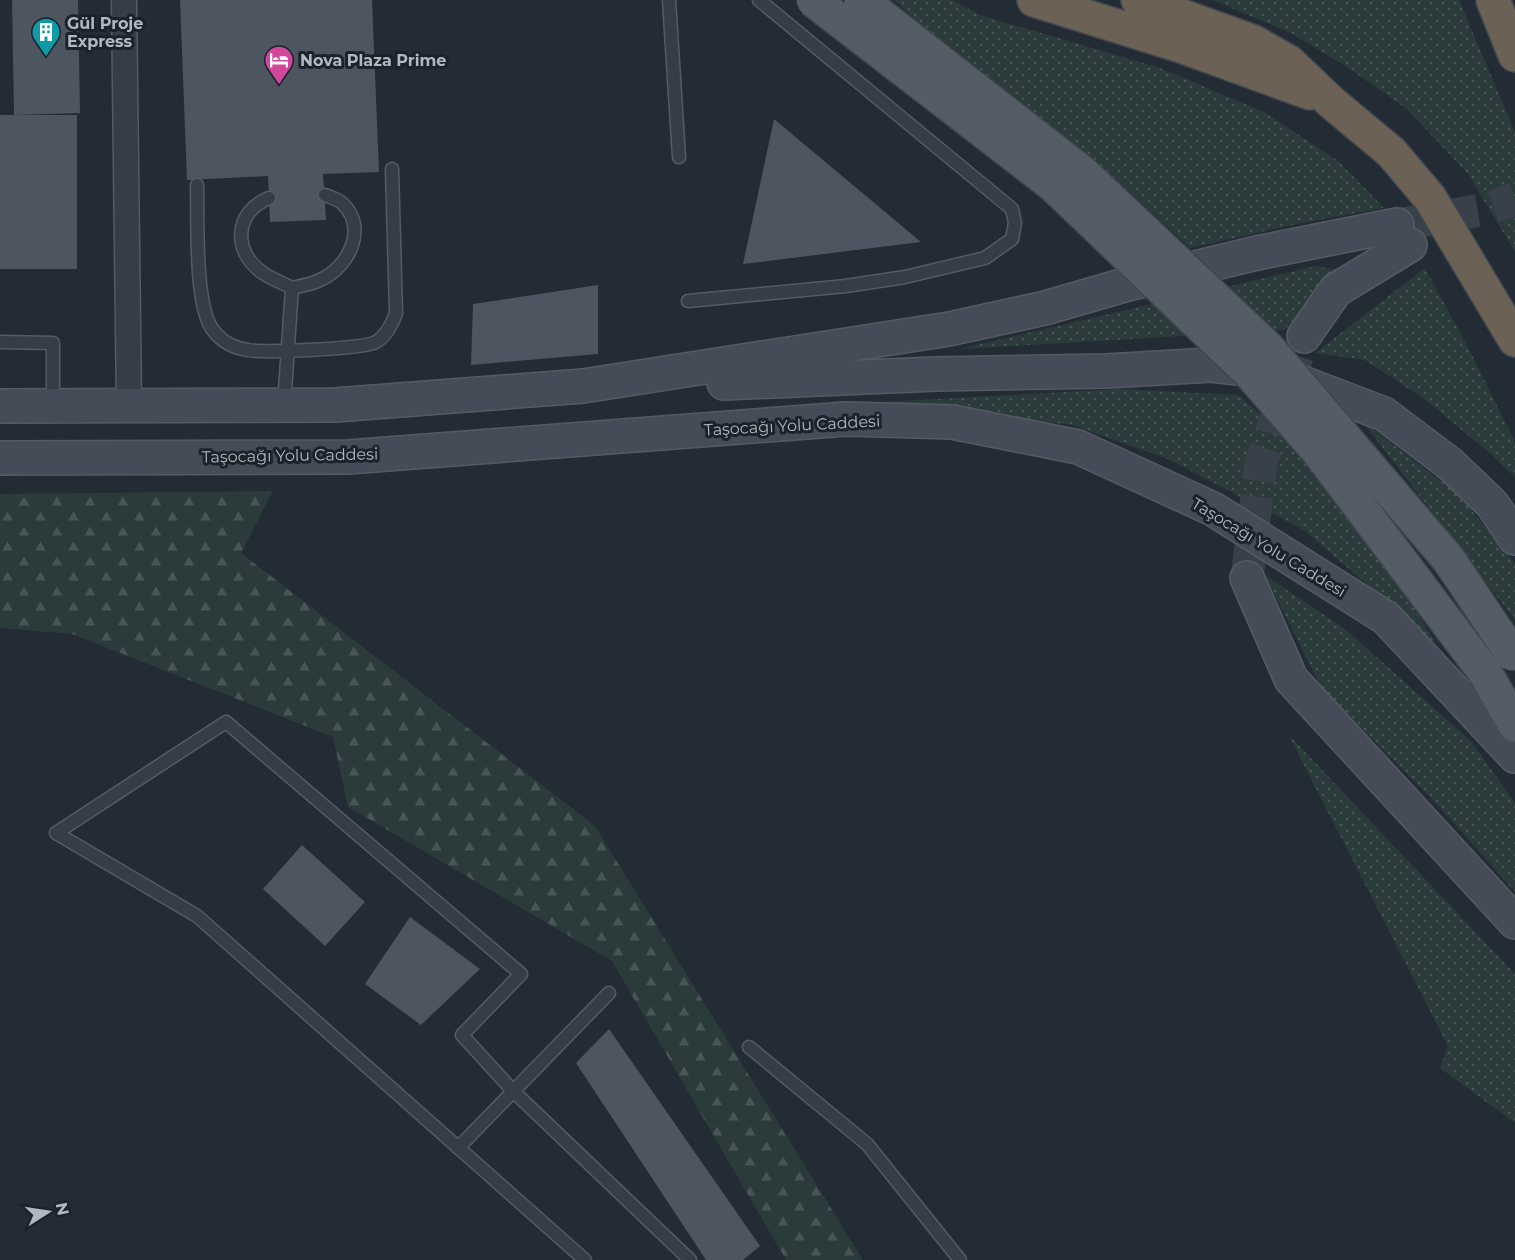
<svg xmlns="http://www.w3.org/2000/svg" width="1515" height="1260" viewBox="0 0 1515 1260" font-family="Montserrat,sans-serif">
<style>
.grass{fill:url(#grass-dots)}
.forest{fill:url(#forest-firs)}
.building{fill:#4c5560}
.lines{fill:none;stroke-linecap:round;stroke-linejoin:round}
.secondary-tunnel{stroke:#38404a;stroke-width:33;stroke-dasharray:33 16;stroke-linecap:butt}
.lane-casing{stroke:#545b63;stroke-width:15}
.street-casing{stroke:#545b63;stroke-width:27}
.secondary-casing{stroke:#545b63;stroke-width:36}
.primary-casing{stroke:#40464f;stroke-width:36}
.highway-casing{stroke:#414850;stroke-width:36}
.lane{stroke:#363d46;stroke-width:12}
.street{stroke:#363d46;stroke-width:24}
.secondary{stroke:#454c58;stroke-width:33}
.primary{stroke:#545c66;stroke-width:33}
.highway{stroke:#6b6154;stroke-width:33}
.primary-bridge-casing{stroke:#40464f;stroke-width:36;stroke-linecap:butt}
.primary-bridge{stroke:#545c66;stroke-width:33}
.labels{text-anchor:middle;stroke-width:6;stroke-linejoin:round;paint-order:stroke}
.poi-label{font-size:16px;font-weight:bold;fill:#b1b8c2;stroke:#1c222a;text-anchor:start}
.street-label{font-size:16px;fill:#b1b8c2;stroke:#1c222a}
</style>
<defs>
<pattern id="grass-dots" width="8" height="8" patternUnits="userSpaceOnUse" patternTransform="scale(1.5)"><rect width="8" height="8" fill="#2b3b3b"/><path d="M2 2h.1M6 6h.1" fill="none" stroke="#475556" stroke-width="1.8" stroke-linecap="round"/></pattern>
<pattern id="forest-firs" width="22" height="20" patternUnits="userSpaceOnUse" patternTransform="scale(1.5)"><rect width="22" height="20" fill="#2b3b3b"/><path d="M5 1l3.5 6h-7zM16 11l3.5 6h-7z" fill="#475556"/></pattern>
</defs>
<rect width="100%" height="100%" fill="#232b35"/>
<g class="grass">
<polygon points="894,0 952,0 980,15 1160,68 1266,113 1338,161 1384,208 1301,223 1190,248 1095,160 984,84"/>
<polygon points="1212,0 1459,0 1515,132 1515,252 1468,174 1407,109 1347,67 1289,32"/>
<polygon points="1316,266 1343,271 1284,330 959,349"/>
<polygon points="1425,268 1471,353 1515,442 1515,477 1491,454 1423,398 1365,360 1315,353"/>
<polygon points="1118,389 1239,395 1284,436 1390,569 1437,645 1304,530 1168,459 1072,425 884,402"/>
<polygon points="1362,421 1457,493 1515,563 1515,620"/>
<polygon points="1265,575 1345,629 1471,741 1515,803 1515,892 1437,804 1321,687"/>
<polygon points="1288,734 1515,974 1515,1123 1440,1068 1448,1046"/>
</g>
<polygon class="forest" points="273,491 241,553 595,826 863,1260 786,1260 612,961 348,807 333,737 72,634 0,628 0,494"/>
<g class="building">
<polygon points="12,0 78,0 80,113 14,115"/>
<polygon points="180,0 372,0 379,172 323,174 326,220 270,222 268,176 187,180"/>
<rect x="0" y="115" width="77" height="154"/>
<polygon points="774,119 921,242 743,264"/>
<polygon points="598,285 598,354 471,365 473,304"/>
<polygon points="302,845 365,902 325,946 263,889"/>
<polygon points="410,917 480,969 421,1025 365,984"/>
<polygon points="609,1029 760,1246 743,1260 706,1260 576,1063"/>
</g>
<g class="lines">
<g class="secondary-tunnel">
<polyline points="1397,225 1482,210 1515,199"/>
<polyline points="1247,578 1261,463 1304,336"/>
</g>
<g class="lane-casing">
<g id="lane">
<polyline points="669,0 679,157"/>
<path d="M197 185C198 218 194 306 213 330 221 341 234 348 248 350 264 353 363 349 376 342 387 335 392 325 396 313L392 169"/>
<path d="M269 198C234 212 232 252 263 273 271 279 283 283 292 288"/>
<polyline points="688,301 846,286 905,277 985,258 1012,239 1015,223 1012,209 759,0"/>
<polyline points="0,342 53,343 53,405"/>
<path d="M284 405 292 288C301 286 312 284 320 280 348 268 369 228 342 203 337 199 330 197 325 195"/>
<polyline points="749,1047 867,1144 960,1260"/>
<polyline points="458,1148 609,993"/>
<polyline points="585,1260 197,916 56,833 226,722 521,974 462,1035 513,1091 690,1260"/>
</g>
</g>
<g class="street-casing">
<polyline id="street" points="124,0 129,407"/>
</g>
<g class="secondary-casing">
<g id="secondary">
<polyline points="1304,336 1336,290 1410,245"/>
<polyline points="724,383 936,374 1106,371 1211,365 1274,372 1384,414 1449,463 1492,504 1515,538"/>
<polyline points="0,406 335,405 583,386 949,329 1045,308 1128,284 1257,253 1397,225"/>
<polyline points="0,458 348,457 846,419 952,422 1078,447 1213,509 1386,618 1515,756"/>
<polyline points="1247,578 1291,679 1515,922"/>
</g>
</g>
<g class="primary-casing">
<polyline id="primary" points="1486,674 1515,725"/>
</g>
<g class="highway-casing">
<g id="highway">
<polyline points="1034,0 1181,46 1310,93"/>
<polyline points="1138,0 1254,42 1289,62 1331,102 1391,152 1430,198 1515,340"/>
<polyline points="1493,0 1515,55"/>
</g>
</g>
<use href="#lane" class="lane"/>
<use href="#street" class="street"/>
<use href="#secondary" class="secondary"/>
<use href="#primary" class="primary"/>
<use href="#highway" class="highway"/>
<g class="primary-bridge-casing">
<g id="primary-bridge">
<polyline points="813,0 1053,185 1248,371 1318,451 1486,674"/>
<polyline points="861,0 1084,174 1268,348 1449,560 1512,654"/>
</g>
</g>
<use href="#primary-bridge" class="primary-bridge"/>
</g>
<defs>
<g id="building-pin" transform="scale(1.5)"><path d="M0 17L-7.5 6A9.5 9.5 0 1 1 7.5 6Z" fill="#0f9aa8" stroke="#1c222a"/><path d="M-4-6H4V6H1V3H-1V6H-4ZM-2.5-4.3h1.7v1.8h-1.7ZM.8-4.3h1.7v1.8H.8ZM-2.5-1h1.7V.8h-1.7ZM.8-1h1.7V.8H.8Z" fill="#fff"/></g>
<g id="hotel-pin" transform="scale(1.5)"><path d="M0 17L-7.5 6A9.5 9.5 0 1 1 7.5 6Z" fill="#d1479c" stroke="#1c222a"/><path d="M-6-4.5h1.5V1H6V5H4.5V3h-9V5H-6ZM-4 0a1.8 1.8 0 1 1 3.6 0ZM.5 0V-2.5h3Q6-2.5 6 0Z" fill="#fff"/></g>
</defs>
<g fill-rule="evenodd">
<use href="#building-pin" x="46" y="32"/>
<use href="#hotel-pin" x="279" y="60"/>
</g>
<g class="labels">
<g class="poi-label">
<text x="67" y="29">Gül Proje<tspan x="67" dy="18">Express</tspan></text>
<text x="300" y="66">Nova Plaza Prime</text>
</g>
<g class="street-label">
<text transform="translate(792 425) rotate(-3)" y="6">Taşocağı Yolu Caddesi</text>
<text transform="translate(290 455) rotate(-1)" y="6">Taşocağı Yolu Caddesi</text>
<text transform="translate(1269 547) rotate(31)" y="6">Taşocağı Yolu Caddesi</text>
</g>
</g>
<g transform="translate(48 1212) rotate(78)" stroke="#1c222a" stroke-width="4.5" paint-order="stroke">
<path d="M0-4.5L10 22L0 15L-10 22Z" fill="#b1b8c2"/>
<text y="-9" font-size="16" font-weight="bold" text-anchor="middle" fill="#b1b8c2">N</text>
</g>
</svg>
